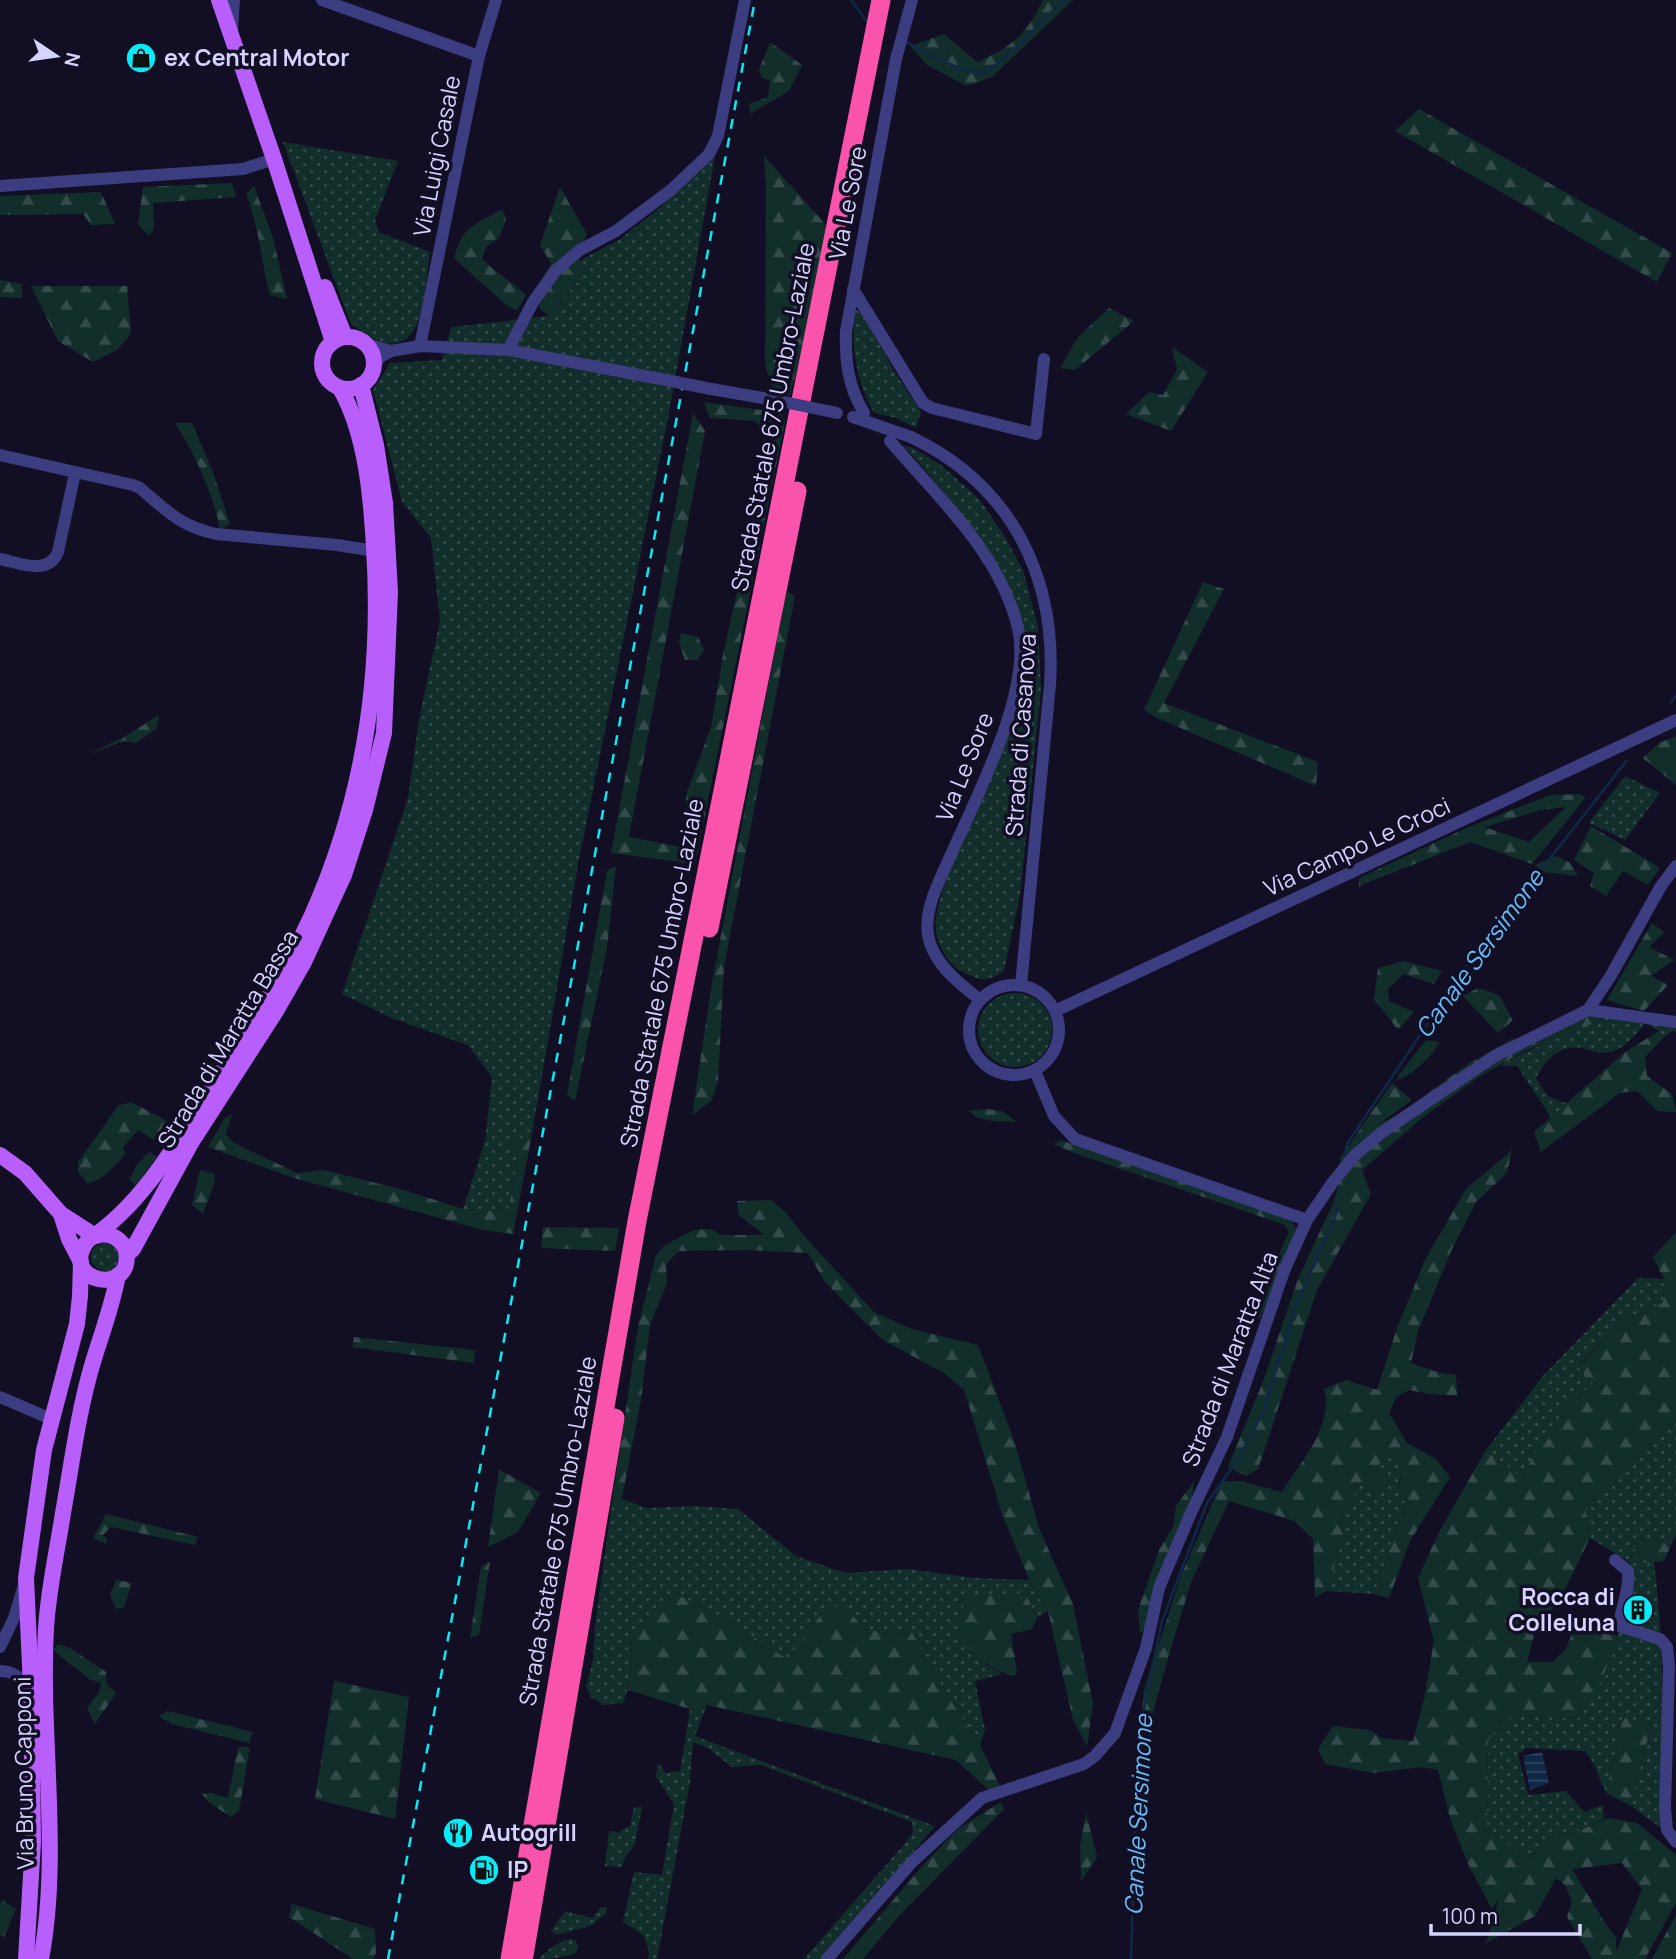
<svg xmlns="http://www.w3.org/2000/svg" width="1676" height="1959" viewBox="0 0 1676 1959" font-family="Manrope,sans-serif">
<style>
.grass{fill:url(#grass-dots)}
.forest{fill:url(#forest-firs);fill-rule:evenodd}
.water{fill:url(#water-rules)}
.lines{fill:none;stroke-linecap:round;stroke-linejoin:round}
.stream{stroke:#102848;stroke-width:2.5}
.minor{stroke:#3c3d81;stroke-width:12}
.major{stroke:#b85efa;stroke-width:16}
.highway{stroke:#fa53ab;stroke-width:19}
.rail{stroke:#08eaf5;stroke-width:2.5;stroke-dasharray:10 9;stroke-linecap:butt}
.minor-bridge{stroke:#3c3d81;stroke-width:12}
.labels{text-anchor:middle;stroke-width:7;stroke-linejoin:round;paint-order:stroke}
.poi-label{font-size:23px;font-weight:bold;fill:#d6d3fe;stroke:#120f24;text-anchor:start}
.street-label{font-size:23px;fill:#d6d3fe;stroke:#120f24}
.water-label{font-size:24px;font-style:italic;fill:#65bdfa;stroke:#120f24}
</style>
<defs>
<pattern id="grass-dots" width="8" height="8" patternUnits="userSpaceOnUse" patternTransform="scale(1.75)"><rect width="8" height="8" fill="#122e2b"/><path d="M2 2h.1M6 6h.1" fill="none" stroke="#344b4b" stroke-width="1.8" stroke-linecap="round"/></pattern>
<pattern id="forest-firs" width="22" height="20" patternUnits="userSpaceOnUse" patternTransform="scale(1.75)"><rect width="22" height="20" fill="#122e2b"/><path d="M5 1l3.5 6h-7zM16 11l3.5 6h-7z" fill="#344b4b"/></pattern>
<pattern id="water-rules" width="6" height="5" patternUnits="userSpaceOnUse" patternTransform="scale(1.75)"><rect width="6" height="5" fill="#102848"/><path d="M0 2.5h6" fill="none" stroke="#324663"/></pattern>
</defs>
<rect width="100%" height="100%" fill="#120f24"/>
<g class="grass">
<path d="M283 142 398 161 375 220 379 232 430 252C427 274 425 297 419 318 407 359 371 343 350 322Z"/>
<polygon points="715,156 668,418 579,859 532,1134 518,1140 510,1140 518,1159 508,1211 463,1209 485,1141 492,1077 468,1045 394,1019 342,994 408,798 419,719 440,621 431,538 402,502 373,390 390,363 442,360 451,327 549,316 578,281 579,261 620,239 658,209"/>
<path d="M855 310 863 313 894 371 921 412 916 428 896 418 874 413C857 383 850 344 855 310Z"/>
<path d="M903 446 911 447 941 465 980 500 1004 535 1023 570 1038 627 1041 689 1020 895 1004 971C986 983 980 981 961 971 949 965 938 946 936 932 933 913 948 874 956 856 969 825 981 794 994 763 1008 728 1026 690 1026 652 1028 597 942 484 903 446Z"/>
<polygon points="1625,776 1660,793 1625,840 1589,823"/>
<circle cx="1015" cy="1030" r="37"/>
<path d="M1609 1016 1676 1027V1032L1672 1031 1664 1037 1659 1031 1645 1023C1635 1036 1623 1051 1605 1053 1599 1053 1589 1050 1583 1048 1559 1044 1544 1060 1536 1079L1548 1096 1567 1104 1551 1117 1517 1066H1500C1534 1045 1573 1033 1609 1016Z"/>
<circle cx="105" cy="1257" r="14"/>
<polygon points="1638,1278 1664,1279 1663,1303 1619,1322 1578,1366 1594,1382 1559,1413 1564,1421 1533,1456 1522,1478 1486,1450 1543,1376"/>
<path d="M1676 1420V1534L1672 1543 1643 1540 1628 1560 1654 1562C1665 1651 1663 1738 1661 1828L1630 1805 1652 1725 1623 1717 1606 1793C1599 1779 1595 1762 1585 1751L1527 1748 1518 1754 1528 1795 1566 1791 1584 1812 1603 1805 1604 1819 1573 1833 1561 1834 1526 1860 1487 1826 1488 1739 1513 1716 1579 1718 1582 1703 1608 1662 1615 1647 1617 1636 1623 1624 1634 1572 1628 1561 1590 1538 1585 1511 1603 1486Z"/>
<polygon points="1385,1456 1402,1456 1399,1488 1405,1502 1374,1594 1327,1591 1344,1534 1341,1517 1354,1499 1357,1484 1376,1471"/>
<polygon points="622,1499 647,1508 693,1506 738,1509 796,1556 845,1573 908,1569 974,1578 1029,1580 1034,1591 1048,1611 1037,1617 1025,1593 986,1664 1002,1674 975,1681 985,1730 980,1745 945,1692 912,1632 893,1634 866,1629 840,1604 788,1660 731,1622 672,1592 631,1634 632,1676 623,1703 603,1705 590,1696 586,1686 593,1660 595,1626 611,1509"/>
<polygon points="707,1705 695,1736 935,1826 823,1959 804,1959 907,1841 913,1832 912,1822 761,1765 732,1767 709,1749 693,1742 690,1782 657,1959 648,1959 649,1952 644,1936 623,1922 634,1872 662,1875 674,1804 656,1777 658,1762 666,1774 673,1771 680,1772 690,1709"/>
<polygon points="634,1807 642,1807 635,1844 624,1859 622,1867 605,1866 609,1831 620,1833 621,1830 630,1826"/>
<polygon points="601,1907 606,1908 607,1913 590,1926 556,1935 551,1931 565,1911 592,1918"/>
<path d="M571 1939 575 1940 578 1946 575 1954C563 1957 551 1959 539 1959 549 1948 557 1942 571 1939Z"/>
</g>
<g class="forest">
<path d="M1043 0H1073L992 77 967 86 927 65 910 46 944 34 977 62C1011 48 1027 34 1043 0Z"/>
<polygon points="770,42 802,65 789,91 750,114 749,104 768,97 770,80 762,78 759,70"/>
<polygon points="1419,109 1672,253 1657,282 1395,131"/>
<polygon points="764,156 828,227 803,346 790,396 771,385 765,364 766,186"/>
<polygon points="232,183 236,197 153,203 154,229 149,235 138,225 143,187"/>
<path d="M254 186 273 238 287 299 270 295C261 262 259 225 246 194Z"/>
<polygon points="560,187 587,234 580,251 578,280 549,316 541,310 534,292 551,264 540,245"/>
<polygon points="101,192 115,224 91,225 83,214 0,215 0,196"/>
<path d="M502 209 506 219 499 238 486 247 482 259C496 273 512 282 526 295L517 311 506 305 454 258C462 226 475 225 502 209Z"/>
<polygon points="0,280 22,284 22,298 0,297"/>
<polygon points="31,286 127,286 131,334 117,350 93,362 58,341"/>
<polygon points="1109,308 1134,321 1075,370 1060,368 1078,337"/>
<polygon points="1172,347 1208,372 1171,431 1126,414 1149,392 1163,395 1177,370"/>
<polygon points="704,402 781,413 785,422 695,864 611,853 693,413 705,431 629,837 686,848 686,795 711,727 724,649 748,546 769,439 755,421 710,418"/>
<path d="M175 423H192L213 472 230 524 220 529C213 493 195 454 175 423Z"/>
<polygon points="1203,582 1224,589 1164,703 1318,762 1316,786 1157,718 1144,710"/>
<polygon points="786,591 795,596 724,967 718,1081 711,1101 692,1115 712,983"/>
<polygon points="681,633 698,637 704,650 697,660 685,660 679,643"/>
<polygon points="159,715 156,729 136,743 124,741 90,754 129,734"/>
<polygon points="1676,736 1676,785 1643,758 1659,743"/>
<path d="M1580 794 1585 798 1532 864 1470 842 1359 886V878L1464 829 1550 795ZM1566 807 1529 842 1484 827 1541 810Z"/>
<polygon points="1591,826 1660,868 1648,885 1623,871 1606,896 1590,886 1594,873 1574,860"/>
<polygon points="1556,856 1570,863 1578,876 1543,872 1535,865"/>
<polygon points="616,866 607,948 575,1101 567,1095 607,871"/>
<polygon points="1652,923 1664,932 1649,947 1674,960 1651,976 1668,985 1644,1011 1607,1000"/>
<polygon points="1403,961 1442,971 1434,984 1403,974 1388,989 1389,1001 1414,1012 1398,1030 1374,999 1378,968"/>
<polygon points="1478,988 1499,995 1513,1020 1498,1033 1463,996"/>
<polygon points="1590,1015 1606,1017 1573,1033 1524,1051 1479,1077 1422,1118 1362,1170 1371,1194 1317,1290 1258,1469 1246,1476 1228,1467 1264,1379 1298,1279 1334,1201 1339,1183 1340,1158 1392,1083 1412,1100 1379,1124 1399,1114 1468,1064 1512,1039 1528,1044"/>
<polygon points="1659,1031 1664,1037 1645,1057 1647,1076 1672,1094 1676,1112 1657,1111 1637,1091 1620,1093 1541,1152 1534,1132 1625,1052"/>
<path d="M1426 1040 1440 1042C1429 1059 1415 1072 1397 1081L1398 1076Z"/>
<path d="M131 1102 167 1121 154 1140 138 1130 123 1147 125 1154C114 1168 105 1178 88 1184L78 1172V1162L118 1106Z"/>
<path d="M986 1109 1002 1111 1017 1122C1002 1121 979 1123 969 1111Z"/>
<polygon points="232,1114 226,1134 234,1143 297,1173 324,1170 404,1190 463,1209 508,1211 518,1159 510,1140 518,1140 532,1134 513,1234 483,1230 294,1178 208,1147 224,1119"/>
<polygon points="1060,1140 1291,1219 1297,1232 1271,1298 1258,1320 1277,1259 1289,1232 1285,1225 1074,1153 1054,1144"/>
<path d="M1512 1150 1507 1173 1476 1202 1452 1249 1418 1331 1411 1363 1437 1372 1456 1375 1457 1396 1430 1394 1409 1390 1396 1397 1389 1413 1407 1443 1436 1459 1450 1477 1410 1541 1389 1598 1374 1594 1405 1502 1399 1488 1401 1478 1396 1472 1402 1456H1385L1376 1471 1387 1483 1379 1490 1357 1484 1354 1499 1341 1517 1344 1534 1327 1591 1315 1597 1313 1539 1294 1521 1229 1501 1191 1582 1168 1658 1153 1712 1150 1781 1137 1773 1144 1690 1181 1576 1222 1481 1244 1482 1282 1492C1300 1463 1334 1426 1324 1389L1346 1380 1377 1390 1397 1328 1425 1260 1466 1189Z"/>
<polygon points="149,1152 157,1157 136,1185 129,1180 136,1166"/>
<polygon points="200,1170 214,1174 215,1181 203,1214 192,1205"/>
<polygon points="771,1200 784,1211 807,1239 874,1312 912,1329 978,1345 1014,1440 1040,1531 1073,1604 1093,1704 1087,1746 1073,1720 1048,1611 1034,1591 1002,1514 964,1390 944,1373 883,1340 825,1282 808,1253 748,1250 679,1251 666,1264 667,1283 650,1325 641,1400 621,1503 611,1509 638,1327 656,1255 665,1245 694,1230 711,1229 721,1235 764,1235 738,1214 737,1201"/>
<polygon points="543,1227 619,1228 615,1251 541,1248"/>
<path d="M1676 1232V1420L1603 1486 1585 1511 1590 1538 1557 1606 1538 1620 1527 1662H1553L1566 1649 1577 1620 1592 1624 1617 1636 1615 1647 1595 1695 1582 1703 1579 1718 1513 1716 1488 1739 1487 1826 1527 1860 1561 1834 1573 1833 1608 1818 1637 1823 1676 1855V1903L1645 1959H1592L1567 1917 1572 1901 1565 1885 1556 1878 1535 1916 1486 1943 1499 1898 1492 1909 1468 1864 1450 1818 1438 1770 1420 1767 1373 1773 1325 1764 1318 1749 1333 1726 1370 1730 1382 1738 1413 1741 1424 1699 1434 1641 1418 1578 1440 1530 1486 1450 1522 1478 1533 1456 1564 1421 1559 1413 1593 1383 1578 1367 1619 1322 1663 1303 1664 1279 1653 1257ZM1622 1863 1642 1889 1616 1952V1938L1605 1923 1572 1869Z"/>
<polygon points="354,1337 475,1350 474,1363 352,1347"/>
<polygon points="499,1469 541,1493 518,1532 488,1547"/>
<polygon points="1194,1482 1192,1498 1145,1630 1140,1632 1138,1610 1159,1550 1173,1527 1176,1506"/>
<polygon points="106,1514 198,1537 195,1545 111,1527 102,1536 107,1538 106,1544 93,1538"/>
<polygon points="1643,1540 1672,1543 1664,1561 1645,1563 1628,1561"/>
<polygon points="490,1562 479,1635 470,1638 481,1566"/>
<polygon points="116,1580 132,1583 124,1607 116,1609 110,1595"/>
<polygon points="672,1592 731,1622 787,1659 819,1617 840,1604 866,1629 893,1634 912,1632 945,1692 980,1745 1000,1786 990,1791 956,1760 707,1705 690,1709 628,1690 632,1676 631,1634"/>
<path d="M1025 1593 1037 1617 1032 1629 1011 1634 1017 1670 1015 1676C989 1672 974 1650 957 1632L965 1597Z"/>
<polygon points="58,1644 70,1648 106,1672 107,1685 116,1693 95,1724 87,1708 99,1692 101,1683 89,1679 53,1650"/>
<polygon points="334,1681 409,1697 395,1819 315,1799"/>
<polygon points="168,1711 253,1732 249,1743 172,1724 159,1716"/>
<polygon points="1623,1717 1652,1724 1630,1805 1606,1793"/>
<polygon points="238,1747 250,1747 239,1811 231,1817 208,1802 202,1794 211,1793 228,1798"/>
<polygon points="1001,1802 1004,1809 898,1917 863,1959 843,1959 923,1865 959,1828"/>
<polygon points="1086,1812 1097,1857 1081,1881 1080,1846"/>
<polygon points="2,1900 16,1909 4,1937 0,1935 0,1904"/>
<polygon points="292,1904 375,1929 376,1953 373,1959 353,1959 289,1917"/>
<polygon points="1676,1915 1676,1959 1651,1959 1652,1959"/>
</g>
<polygon class="water" points="1542,1752 1549,1783 1530,1790 1523,1756"/>
<g class="lines">
<g class="stream">
<polyline points="851,0 868,23"/>
<path d="M907 42C920 51 967 75 982 72 1004 67 1044 16 1064 0"/>
<polyline points="1671,702 1676,695"/>
<polyline points="1345,1154 1347,1144 1469,962 1627,760"/>
<polyline points="1131,1959 1138,1737 1162,1621 1207,1503 1236,1462 1263,1413 1295,1308 1339,1207"/>
</g>
<g class="minor">
<polyline points="322,0 479,56 420,346"/>
<polyline points="232,29 234,0"/>
<polyline points="479,56 496,0"/>
<polyline points="0,186 243,169 274,159"/>
<polyline points="853,289 923,403 932,408 1036,434 1044,359"/>
<polyline points="366,344 391,351"/>
<polyline points="508,350 533,302 556,270 580,250 616,231 671,190 709,154 718,136 745,0"/>
<polyline points="373,370 380,357 391,351 420,346 508,350 671,381"/>
<polyline points="711,389 775,400"/>
<path d="M864 413C848 386 845 362 846 331L896 59 912 0"/>
<path d="M911 437C1011 485 1057 576 1050 685L1021 985"/>
<path d="M890 441C938 497 1000 553 1018 628 1033 692 975 799 949 859 939 882 924 909 928 935 933 964 959 983 980 1000"/>
<path d="M0 455 133 485 140 488C167 511 180 526 216 534L337 545 375 551"/>
<path d="M0 559C20 563 48 576 58 552L75 473"/>
<circle cx="1014" cy="1030" r="45"/>
<polyline points="1588,1010 1676,1022"/>
<polyline points="1055,1011 1676,720"/>
<polyline points="1035,1071 1054,1116 1075,1139 1307,1220"/>
<polyline points="0,1397 51,1419"/>
<path d="M1615 1560 1628 1571C1630 1590 1621 1607 1619 1626L1660 1639 1667 1647 1669 1666 1665 1808 1667 1830 1676 1842"/>
<polyline points="0,1647 14,1618 24,1585"/>
<path d="M0 1671C14 1671 21 1679 31 1688"/>
<polyline points="827,1959 912,1862 982,1798 1084,1764 1095,1756 1115,1733 1146,1648 1159,1588 1190,1515 1227,1437 1284,1271 1307,1220 1333,1182 1354,1156 1381,1133 1495,1056 1588,1010 1610,977 1661,886 1676,866"/>
</g>
<g class="major">
<polyline points="219,0 274,159 333,342"/>
<polyline points="325,287 345,337"/>
<circle cx="348" cy="363" r="26"/>
<polyline points="0,1155 25,1173 61,1214 95,1236"/>
<path d="M95 1236C108 1232 117 1236 125 1247 139 1299 55 1283 88 1240 142 1205 177 1143 211 1089 247 1033 284 976 312 915 364 799 382 673 374 547 371 495 366 434 340 388"/>
<polyline points="127,1254 133,1249 191,1143 276,1011 304,962 344,875 365,810 384,733 390,592 385,503 376,445 361,385"/>
<polyline points="26,1959 33,1842 31,1688 26,1578 44,1450 77,1324 80,1296 81,1262 69,1239 61,1214"/>
<path d="M41 1959C61 1853 40 1737 46 1629 48 1591 57 1552 63 1513 72 1463 78 1412 93 1362 102 1332 112 1307 118 1275"/>
</g>
<g class="highway">
<polyline points="709,928 797,491"/>
<polyline points="524,1955 615,1418"/>
<polyline points="510,1959 637,1221 881,0"/>
</g>
<polyline class="rail" points="388,1959 755,0"/>
<g class="minor-bridge">
<polyline points="671,381 711,389"/>
<polyline points="775,400 837,413"/>
<polyline points="853,417 911,437"/>
</g>
</g>
<defs>
<g id="shop-disc" transform="scale(1.575)"><circle r="9.5" fill="#08eaf5" stroke="#120f24"/><path d="M-5-2.5h2.3a2.7 3.5 0 0 1 5.4 0H5L5.5 6h-11ZM-1.5-2.5h3a1.5 2.3 0 0 0-3 0Z" fill="#111"/></g>
<g id="building-disc" transform="scale(1.575)"><circle r="9.5" fill="#08eaf5" stroke="#120f24"/><path d="M-4-6H4V6H1V3H-1V6H-4ZM-2.5-4.3h1.7v1.8h-1.7ZM.8-4.3h1.7v1.8H.8ZM-2.5-1h1.7V.8h-1.7ZM.8-1h1.7V.8H.8Z" fill="#111"/></g>
<g id="restaurant-disc" transform="scale(1.575)"><circle r="9.5" fill="#08eaf5" stroke="#120f24"/><path d="M-5-6h1v4h1v-4h1v4h1v-4h1v5L-1.5 .5V6h-2V.5L-5-1ZM5-6V6H3V1.5H1.5Q1.5-4 5-6Z" fill="#111"/></g>
<g id="fuel-disc" transform="scale(1.575)"><circle r="9.5" fill="#08eaf5" stroke="#120f24"/><path d="M-5.5-6h7V0h2V4h1.3V-2.5L3-4.5l.8-.8L6-3V5H2.5V1h-1V6h-7ZM-4.2-4.7v3.2H.2V-4.7Z" fill="#111"/></g>
</defs>
<g fill-rule="evenodd">
<use href="#shop-disc" x="141" y="58"/>
<use href="#building-disc" x="1638" y="1610"/>
<use href="#restaurant-disc" x="458" y="1833"/>
<use href="#fuel-disc" x="484" y="1870"/>
</g>
<g class="labels">
<g class="poi-label">
<text x="164" y="66">ex Central Motor</text>
<text x="1615" y="1605" text-anchor="end">Rocca di<tspan x="1615" dy="26">Colleluna</tspan></text>
<text x="481" y="1841">Autogrill</text>
<text x="507" y="1878">IP</text>
</g>
<g class="street-label">
<text transform="translate(437 156) rotate(-79)" y="8">Via Luigi Casale</text>
<text transform="translate(848 203) rotate(-79)" y="8">Via Le Sore</text>
<text transform="translate(773 417) rotate(-79)" y="8">Strada Statale 675 Umbro-Laziale</text>
<text transform="translate(1021 735) rotate(-86)" y="8">Strada di Casanova</text>
<text transform="translate(965 767) rotate(-68)" y="8">Via Le Sore</text>
<text transform="translate(1357 847) rotate(-25)" y="8">Via Campo Le Croci</text>
<text transform="translate(662 973) rotate(-79)" y="8">Strada Statale 675 Umbro-Laziale</text>
<text transform="translate(228 1039) rotate(-59)" y="8">Strada di Maratta Bassa</text>
<text transform="translate(1230 1359) rotate(-69)" y="8">Strada di Maratta Alta</text>
<text transform="translate(558 1531) rotate(-80)" y="8">Strada Statale 675 Umbro-Laziale</text>
<text transform="translate(24 1773) rotate(-91)" y="8">Via Bruno Capponi</text>
</g>
<g class="water-label">
<text transform="translate(1480 954) rotate(-54)" y="8">Canale Sersimone</text>
<text transform="translate(1139 1815) rotate(-87)" y="8">Canale Sersimone</text>
</g>
</g>
<g transform="translate(56 56) rotate(103)" stroke="#120f24" stroke-width="5" paint-order="stroke">
<path d="M0-5L12 26L0 18L-12 26Z" fill="#d6d3fe"/>
<text y="-10" font-size="19" font-weight="bold" text-anchor="middle" fill="#d6d3fe">N</text>
</g>
<path d="M1431 1924v10h149v-10" fill="none" stroke="#d6d3fe" stroke-width="3.5"/>
<text x="1442" y="1924" font-size="21" fill="#d6d3fe" stroke="#120f24" stroke-width="5" paint-order="stroke">100 m</text>
</svg>
